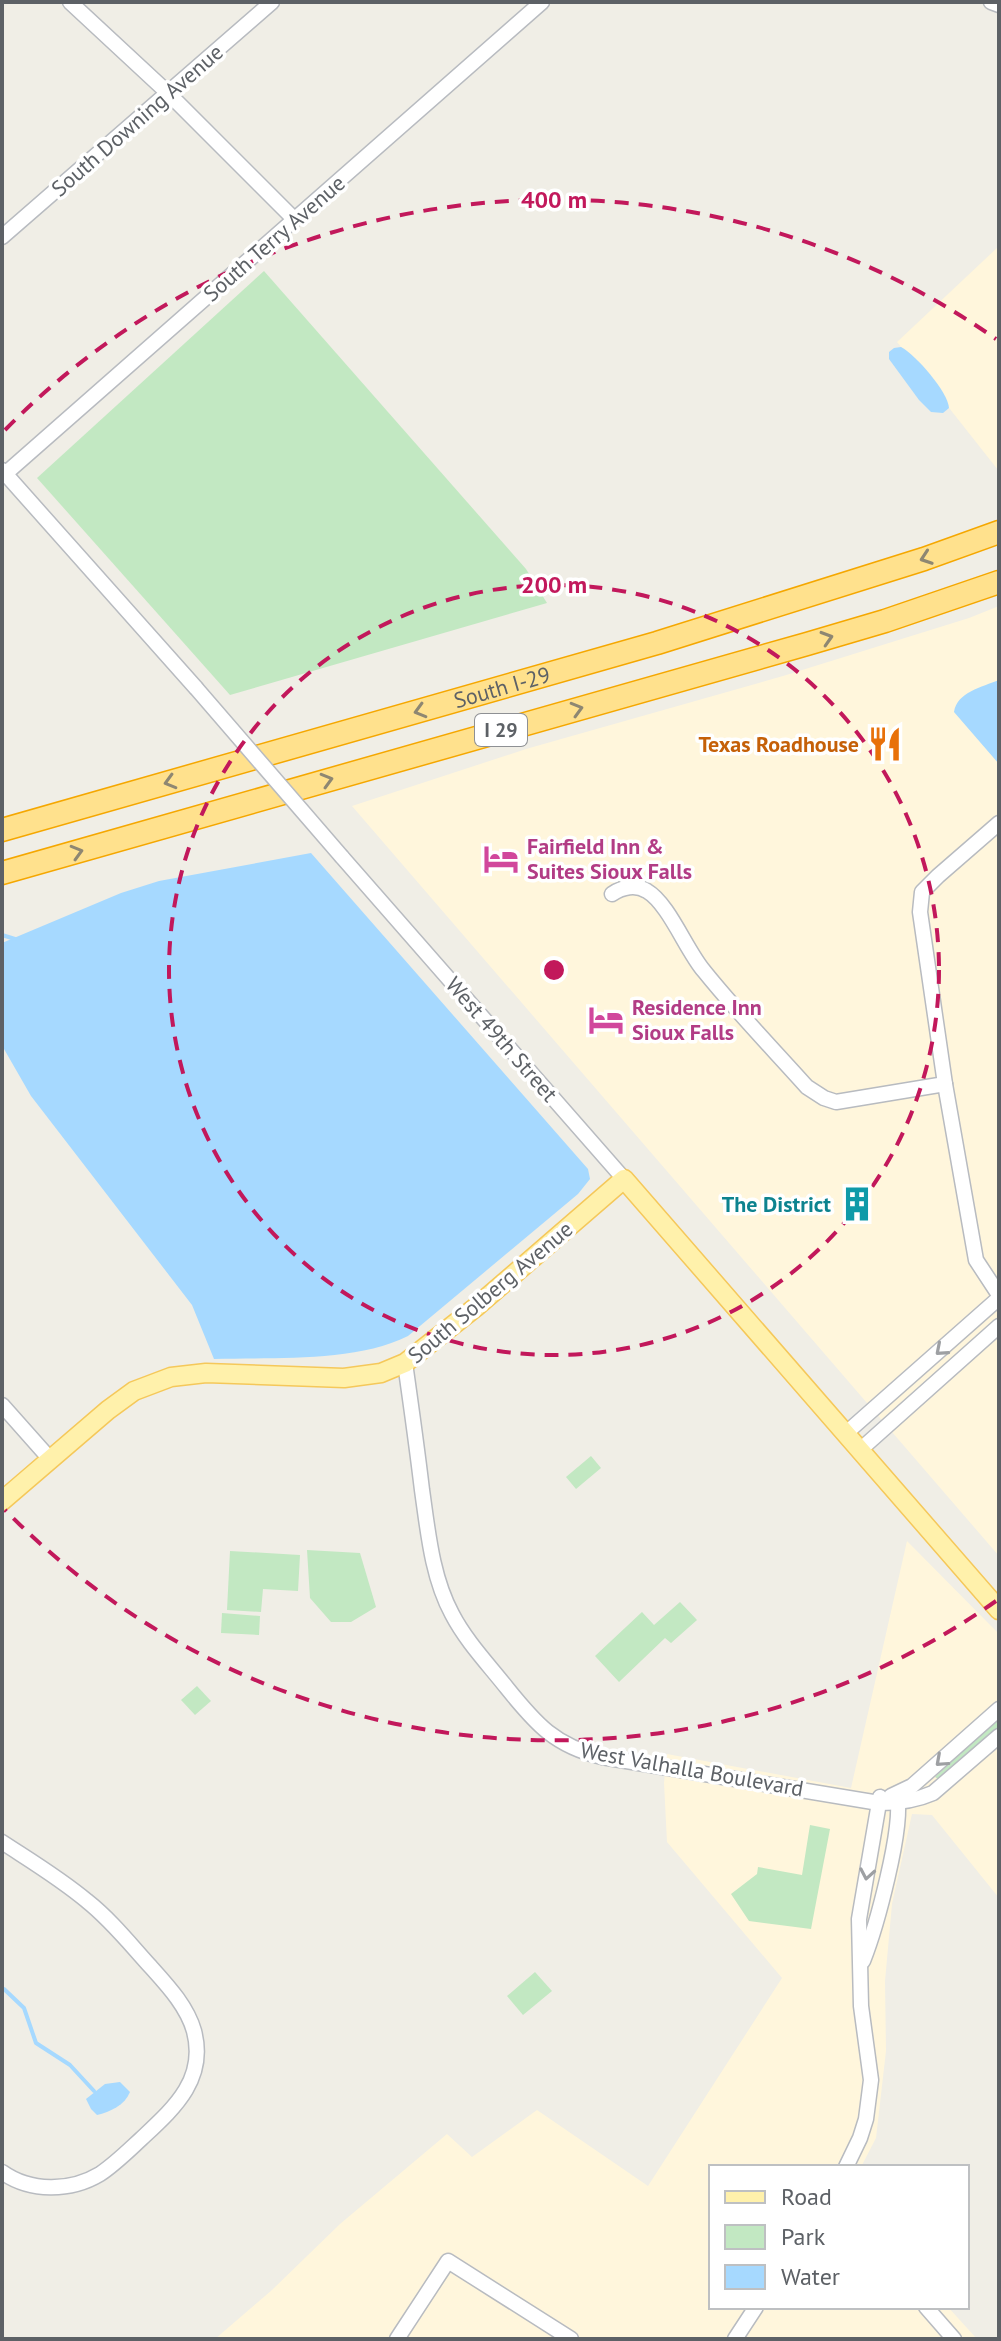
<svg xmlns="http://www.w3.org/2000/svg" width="1001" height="2341" viewBox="0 0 1001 2341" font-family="'PT Sans',sans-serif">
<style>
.commercial{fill:#fff6dc}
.green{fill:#c2e8c2}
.water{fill:#a6d9ff}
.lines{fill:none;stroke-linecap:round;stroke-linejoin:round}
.stream{stroke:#a6d9ff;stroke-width:4}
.minor-casing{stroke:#b8bbc0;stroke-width:17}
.major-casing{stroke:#f5c85a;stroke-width:21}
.highway-casing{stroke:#f5a700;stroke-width:25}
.minor{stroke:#fff;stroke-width:14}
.major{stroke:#fff1ab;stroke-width:18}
.highway{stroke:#ffe18d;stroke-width:22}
.minor-bridge-casing{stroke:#b8bbc0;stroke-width:17;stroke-linecap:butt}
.minor-bridge{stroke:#fff;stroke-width:14}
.oneway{stroke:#8e8772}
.oneway2{stroke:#9ea0a3}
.ring{fill:none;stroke:#c2185b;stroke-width:4;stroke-dasharray:14 10}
.labels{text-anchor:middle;stroke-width:7;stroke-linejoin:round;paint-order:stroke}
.shield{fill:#fff;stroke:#8e9094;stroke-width:2}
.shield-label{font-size:20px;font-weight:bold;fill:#5d6166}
.street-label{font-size:22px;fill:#5d6166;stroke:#fff}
.food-label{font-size:22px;font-weight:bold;fill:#c56008;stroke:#fff;text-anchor:end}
.hotel-label{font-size:22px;font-weight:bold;fill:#b23c85;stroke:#fff;text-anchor:start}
.culture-label{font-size:22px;font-weight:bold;fill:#0d838f;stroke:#fff;text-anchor:end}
.centre{fill:#c2185b;stroke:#fff;stroke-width:4}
.ring-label{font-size:24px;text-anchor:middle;font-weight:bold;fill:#c2185b;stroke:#fff;stroke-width:7;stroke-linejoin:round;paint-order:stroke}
</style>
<rect width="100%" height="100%" fill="#f0eee6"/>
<g class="commercial">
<polygon points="999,246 999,469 998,470 897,342"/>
<polygon points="999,606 999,1556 352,806 526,749 783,676 969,618"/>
<polygon points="907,1541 999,1634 999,1898 932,1815 912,1814 892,1904 885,1981 886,2051 876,2138 861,2167 711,2167 711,2307 948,2307 977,2339 215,2339 272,2290 340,2224 447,2134 472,2157 537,2110 648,2186 782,1978 667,1842 664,1783 667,1754 851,1788"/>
</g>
<g class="green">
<polygon points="264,271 526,569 547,603 230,695 37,478"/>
<polygon points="591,1456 601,1468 576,1489 566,1477"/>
<polygon points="307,1550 360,1553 376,1607 351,1622 331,1622 310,1598"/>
<polygon points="230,1551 300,1555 298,1591 263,1589 261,1612 227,1610"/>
<polygon points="680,1602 697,1620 671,1643 665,1638 619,1682 595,1656 642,1612 654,1625"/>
<polygon points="222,1613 260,1616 259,1635 221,1633"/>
<polygon points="197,1686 211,1701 195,1715 181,1700"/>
<polygon points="995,1721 999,1723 998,1727 940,1780 935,1777"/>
<polygon points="810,1825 830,1829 811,1929 749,1921 731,1894 757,1874 758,1867 802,1875"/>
<polygon points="535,1972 552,1991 523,2015 507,1996"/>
</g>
<g class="water">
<path d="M901 347C916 355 948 392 949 408L943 413 931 412 919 400 889 359V352L894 348Z"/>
<path d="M999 680V764L954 712C957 692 982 687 999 680Z"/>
<path d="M311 853 588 1169 590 1179 578 1194 408 1336C354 1363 274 1357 214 1359L192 1305 31 1096 4 1049 2 943 121 893 159 881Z"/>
<path d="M120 2082 130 2092C125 2105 110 2112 97 2115L91 2109 86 2099 105 2084Z"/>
</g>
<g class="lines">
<g class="stream">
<polyline points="2,935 15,939"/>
<polyline points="4,1989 24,2008 36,2043 70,2065 94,2091"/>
</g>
<g class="minor-casing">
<g id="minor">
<polyline points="70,2 168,93 294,219"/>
<polyline points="991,2 999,5"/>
<polyline points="2,237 272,2"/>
<polyline points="2,470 196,688"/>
<polyline points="5,474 542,2"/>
<polyline points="999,823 938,876 922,892 920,912 945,1084 976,1260 999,1295"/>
<polyline points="342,857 624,1179"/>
<path d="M612 894C622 887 636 884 647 891 669 904 686 950 704 971 736 1011 773 1049 807 1087L824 1098 836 1102 945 1084"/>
<path d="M405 1363C411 1405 417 1448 422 1490 428 1532 432 1577 452 1614 466 1641 488 1664 507 1688 536 1724 555 1746 602 1757L879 1803C898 1803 915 1801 933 1793L999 1736"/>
<polyline points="2,1405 50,1459"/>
<polyline points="845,1434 999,1298"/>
<polyline points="860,1450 999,1326"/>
<polyline points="891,1796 912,1786 999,1709"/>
<path d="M2 1842C31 1861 61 1879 87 1901 111 1920 130 1944 150 1966 167 1985 187 2006 194 2031 207 2080 173 2109 141 2139 128 2151 115 2164 100 2174 70 2192 30 2192 2 2172"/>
<path d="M863 1961C876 1928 904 1827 897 1795"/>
<polyline points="846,2167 860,2138 866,2119 871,2080 861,2006 859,1919 880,1797"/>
<polyline points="926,2307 954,2339"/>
<polyline points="397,2339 448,2261 571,2339"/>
<polyline points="735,2339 756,2307"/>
</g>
</g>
<g class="major-casing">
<polyline id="major" points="2,1501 108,1410 134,1391 171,1377 206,1373 344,1378 381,1373 405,1363 476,1307 624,1179 999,1610"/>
</g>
<g class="highway-casing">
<g id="highway">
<path id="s1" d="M2 830 657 643 924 559 999 532"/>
<polyline points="2,873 807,644 885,621 999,582"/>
</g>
</g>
<use href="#minor" class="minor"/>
<use href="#major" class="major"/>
<use href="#highway" class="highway"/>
<g class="minor-bridge-casing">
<polyline id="minor-bridge" points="196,688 342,857"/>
</g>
<use href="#minor-bridge" class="minor-bridge"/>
</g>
<defs><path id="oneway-chevron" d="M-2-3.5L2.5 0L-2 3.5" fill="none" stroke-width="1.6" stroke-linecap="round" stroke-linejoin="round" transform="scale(2)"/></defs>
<g class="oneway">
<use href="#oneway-chevron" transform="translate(926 558) rotate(161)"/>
<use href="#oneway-chevron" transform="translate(827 638) rotate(-17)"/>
<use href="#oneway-chevron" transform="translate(577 709) rotate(-16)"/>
<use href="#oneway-chevron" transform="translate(420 711) rotate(164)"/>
<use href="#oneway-chevron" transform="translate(327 780) rotate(-16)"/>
<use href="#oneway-chevron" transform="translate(170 782) rotate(164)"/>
<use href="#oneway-chevron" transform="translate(77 852) rotate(-16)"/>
</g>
<g class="oneway2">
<use href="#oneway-chevron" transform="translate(941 1350) rotate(139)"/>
<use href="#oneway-chevron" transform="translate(941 1761) rotate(138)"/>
<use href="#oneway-chevron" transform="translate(867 1874) rotate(100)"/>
</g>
<g class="ring">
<circle cx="554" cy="970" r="385"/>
<path d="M996 1601A770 770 0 0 1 5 1510M5 430A770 770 0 0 1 996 339"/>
</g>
<defs>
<g id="restaurant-bare" transform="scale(2.76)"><path d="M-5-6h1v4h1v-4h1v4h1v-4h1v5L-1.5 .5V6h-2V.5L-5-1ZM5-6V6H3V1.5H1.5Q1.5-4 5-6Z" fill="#e8710a" stroke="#fff" stroke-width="2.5" paint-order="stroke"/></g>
<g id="hotel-bare" transform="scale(2.76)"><path d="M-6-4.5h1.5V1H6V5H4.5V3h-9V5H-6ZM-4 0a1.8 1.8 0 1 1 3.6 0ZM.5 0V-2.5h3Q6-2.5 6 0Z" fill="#d1479c" stroke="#fff" stroke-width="2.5" paint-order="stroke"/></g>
<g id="building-bare" transform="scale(2.76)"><path d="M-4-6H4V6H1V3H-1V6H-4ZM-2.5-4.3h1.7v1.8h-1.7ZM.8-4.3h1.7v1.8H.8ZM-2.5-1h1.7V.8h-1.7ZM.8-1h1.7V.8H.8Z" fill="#0f9aa8" stroke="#fff" stroke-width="2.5" paint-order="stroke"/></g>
</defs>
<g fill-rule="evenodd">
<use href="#restaurant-bare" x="885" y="744"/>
<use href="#hotel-bare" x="501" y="859"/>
<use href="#hotel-bare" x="606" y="1020"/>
<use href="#building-bare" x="857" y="1204"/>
</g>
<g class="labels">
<rect class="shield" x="475" y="714" width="52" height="32" rx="6"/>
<g class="shield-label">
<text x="501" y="737">I 29</text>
</g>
<g class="street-label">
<text transform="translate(137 120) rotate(-41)" y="8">South Downing Avenue</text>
<text transform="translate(274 238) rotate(-41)" y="8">South Terry Avenue</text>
<text dy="8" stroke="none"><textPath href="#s1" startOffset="520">South I-29</textPath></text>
<text transform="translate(502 1039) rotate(49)" y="8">West 49th Street</text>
<text transform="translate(490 1292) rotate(-40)" y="8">South Solberg Avenue</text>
<text transform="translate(692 1769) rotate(10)" y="8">West Valhalla Boulevard</text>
</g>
<g class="food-label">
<text x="859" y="752">Texas Roadhouse</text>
</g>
<g class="hotel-label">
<text x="527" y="854">Fairfield Inn &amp;<tspan x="527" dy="25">Suites Sioux Falls</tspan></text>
<text x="632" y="1015">Residence Inn<tspan x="632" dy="25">Sioux Falls</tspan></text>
</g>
<g class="culture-label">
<text x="831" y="1212">The District</text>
</g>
</g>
<circle cx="554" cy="970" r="12" class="centre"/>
<g class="ring-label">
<text x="554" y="208">400 m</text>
<text x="554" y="593">200 m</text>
</g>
<rect width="1001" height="2341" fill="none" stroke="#5d6166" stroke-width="8"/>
<rect x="709" y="2165" width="260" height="144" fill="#ffffff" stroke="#bec0c2" stroke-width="2"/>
<rect x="725" y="2191" width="40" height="12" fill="#fff1ab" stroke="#bec0c2" stroke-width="2"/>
<text x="781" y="2205" font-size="24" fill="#5d6166">Road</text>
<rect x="725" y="2225" width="40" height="24" fill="#c2e8c2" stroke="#bec0c2" stroke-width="2"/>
<text x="781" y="2245" font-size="24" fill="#5d6166">Park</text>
<rect x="725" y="2265" width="40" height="24" fill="#a6d9ff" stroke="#bec0c2" stroke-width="2"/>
<text x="781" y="2285" font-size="24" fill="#5d6166">Water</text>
</svg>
